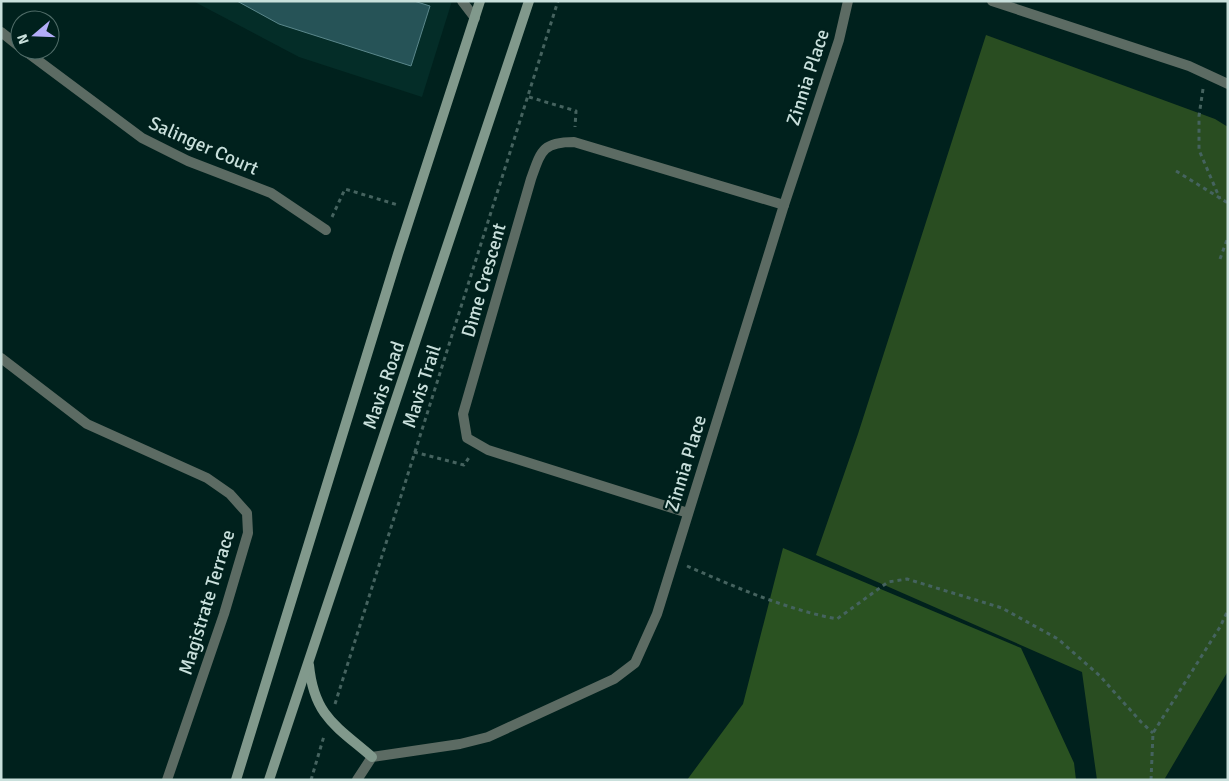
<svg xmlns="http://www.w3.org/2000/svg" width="1229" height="781" viewBox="0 0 1229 781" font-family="Signika,sans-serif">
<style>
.built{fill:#042d28}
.green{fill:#294d21}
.forest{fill:#2a5221}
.building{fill:#265357;stroke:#5a878b}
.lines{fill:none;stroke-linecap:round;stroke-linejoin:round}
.path{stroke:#45635f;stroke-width:3;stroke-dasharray:4 4;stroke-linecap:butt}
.service{stroke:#5c6b63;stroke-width:10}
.minor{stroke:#5c6b63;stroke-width:10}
.secondary{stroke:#81998c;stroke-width:10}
.labels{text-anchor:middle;stroke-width:4.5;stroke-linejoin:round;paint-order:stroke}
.street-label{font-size:19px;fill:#c9e0dc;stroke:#00211d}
</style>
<rect width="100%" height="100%" fill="#00211d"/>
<polygon class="built" points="193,1 452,1 422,97 299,57"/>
<polygon class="green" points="986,35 1215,119 1228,127 1228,671 1164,780 1097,780 1082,672 816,555 858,434"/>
<polygon class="forest" points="783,548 1021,648 1074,763 1076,780 687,780 743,704"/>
<polygon class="building" points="237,1 414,1 430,6 411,66 279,24"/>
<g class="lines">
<g class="path">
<polyline points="1203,89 1199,116 1199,150 1220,199"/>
<polyline points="529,97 576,111 575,127"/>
<polyline points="1176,171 1228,203"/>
<polyline points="332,217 345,189 398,205"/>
<polyline points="1220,259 1228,237"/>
<polyline points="414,452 464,465 470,456"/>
<path d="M687 566C735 587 785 609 837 619L888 582 907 579 1002 608 1058 639 1100 676 1141 722 1153 733"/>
<polyline points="335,704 558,1"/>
<polyline points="311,780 324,736"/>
<polyline points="1151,780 1153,733 1220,627 1228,610"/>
</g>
<g class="service">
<polyline points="462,1 475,18"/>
<polyline points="357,780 372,757"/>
</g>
<g class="minor">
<polyline points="992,1 1189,66 1228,84"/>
<polyline points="1,32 20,47"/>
<polyline points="24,50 142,138 188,161 271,193 326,230"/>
<polyline points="1,358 87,424 207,478 230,494 247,513 248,533 224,614 167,780"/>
<path d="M688 513 488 450 467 438 463 414 531 179C541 151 542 142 574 142L784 205"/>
<polyline points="372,757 460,744 488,737 614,679 635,663 657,614 784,205 839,40 848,1"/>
</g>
<g class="secondary">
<path d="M309 665C314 716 336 726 372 757"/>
<polyline points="236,780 398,254 480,1"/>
<polyline points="269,780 529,1"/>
</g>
</g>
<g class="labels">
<g class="street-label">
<text transform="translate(807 77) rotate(-72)" y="7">Zinnia Place</text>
<text transform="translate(204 145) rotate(24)" y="7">Salinger Court</text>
<text transform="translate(483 280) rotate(-74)" y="7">Dime Crescent</text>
<text transform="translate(383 385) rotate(-71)" y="7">Mavis Road</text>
<text transform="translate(421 386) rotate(-72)" y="7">Mavis Trail</text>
<text transform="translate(685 463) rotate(-73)" y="7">Zinnia Place</text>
<text transform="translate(206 602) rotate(-73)" y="7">Magistrate Terrace</text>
</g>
</g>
<rect width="1229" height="781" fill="none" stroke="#c9e0dc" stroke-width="5"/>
<g transform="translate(35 35) rotate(251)"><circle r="24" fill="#00211d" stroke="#506d69"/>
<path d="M0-4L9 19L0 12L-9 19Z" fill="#b3adf9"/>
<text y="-8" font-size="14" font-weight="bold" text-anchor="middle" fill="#c9e0dc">N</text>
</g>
</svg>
